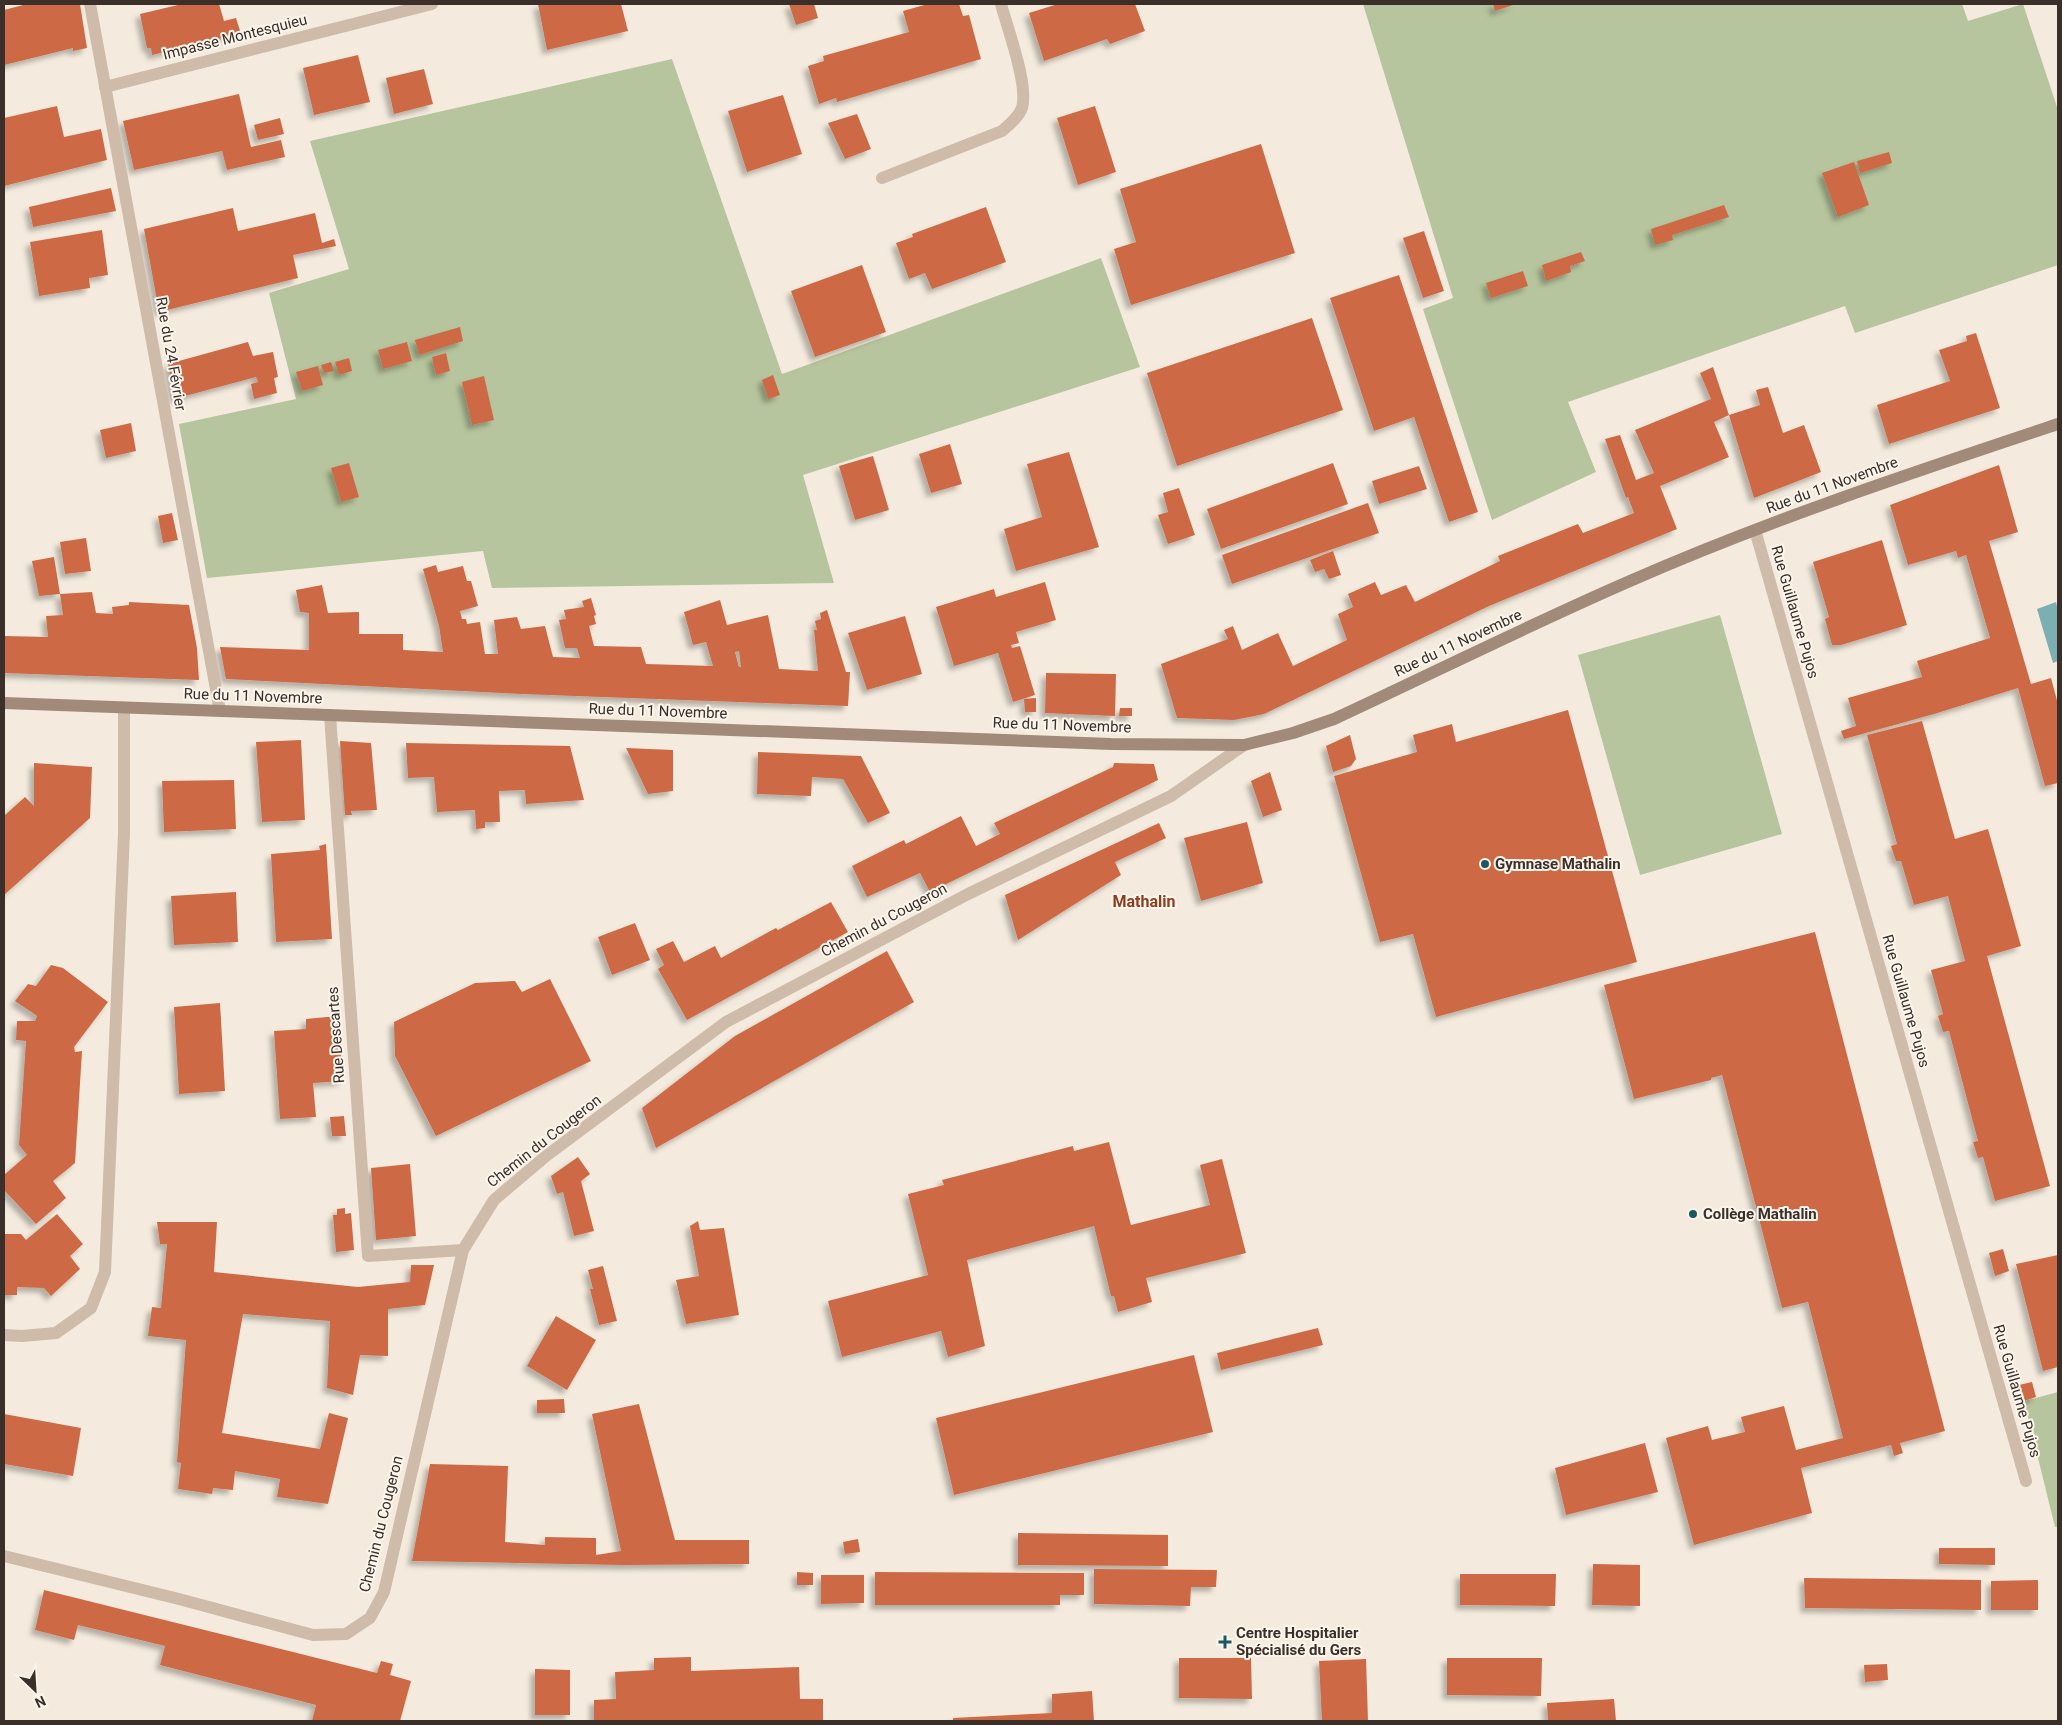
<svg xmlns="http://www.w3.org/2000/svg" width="2062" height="1725" viewBox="0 0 2062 1725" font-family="Roboto,sans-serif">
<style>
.green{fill:#b6c59d}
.water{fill:#7bafb4}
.building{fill:#cd6a44;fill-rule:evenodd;filter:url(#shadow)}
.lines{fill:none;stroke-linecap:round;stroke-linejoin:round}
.service{stroke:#cebba9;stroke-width:12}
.minor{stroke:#cebba9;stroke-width:12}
.secondary{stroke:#a28a7a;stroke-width:12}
.poi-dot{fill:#1c585f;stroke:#fbf5ec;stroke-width:2}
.labels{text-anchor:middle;stroke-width:4;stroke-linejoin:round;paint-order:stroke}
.street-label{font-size:15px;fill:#3a2f29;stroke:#fbf5ec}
.poi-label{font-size:15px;font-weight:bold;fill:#3a2f29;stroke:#fbf5ec;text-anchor:start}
.neighbourhood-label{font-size:16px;font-weight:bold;fill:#8f3d1d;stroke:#fbf5ec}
</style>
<defs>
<filter id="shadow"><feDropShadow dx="-4.5" dy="4.5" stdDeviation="2.5" flood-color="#0004"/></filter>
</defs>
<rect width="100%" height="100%" fill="#f4ebde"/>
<g class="green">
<polygon points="1363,4 1962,4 1968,21 2023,4 2058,110 2058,265 1855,333 1845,306 1568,402 1596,472 1492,520 1423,309 1453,298"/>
<polygon points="672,59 782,374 1101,258 1140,367 803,475 834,583 492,588 483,551 207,578 179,424 296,399 269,293 349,269 310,141"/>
<polygon points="1720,615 1782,834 1640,875 1578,655"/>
<polygon points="2058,1392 2058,1527 2055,1527 2024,1401"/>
</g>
<polygon class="water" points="2056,602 2058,611 2058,661 2053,663 2037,609"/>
<g class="building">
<polygon points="27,4 80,4 87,48 73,51 73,48 4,65 4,10"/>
<polygon points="182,4 219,4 224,21 236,18 241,34 152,55 151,48 147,48 140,14"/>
<polygon points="538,4 621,4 628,31 547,50"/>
<polygon points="789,4 814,4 818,18 796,25"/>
<polygon points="928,4 959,4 963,16 969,15 981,59 837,102 836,98 819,104 808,66 824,61 823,56 909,32 903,11"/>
<polygon points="1058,4 1135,4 1145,31 1110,44 1107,39 1044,61 1029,13"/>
<polygon points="1493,4 1516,4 1495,11"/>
<polygon points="358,55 370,102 314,115 303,68"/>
<polygon points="424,69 433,104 394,114 386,78"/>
<polygon points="239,94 251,147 281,140 285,157 227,170 222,151 134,170 123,121"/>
<polygon points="783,95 802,154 747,172 728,111"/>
<polygon points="57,106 64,137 101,129 107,160 4,186 4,118"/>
<polygon points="1095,106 1116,172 1078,185 1057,118"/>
<polygon points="857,114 871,149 845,159 828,123"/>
<polygon points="280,118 284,134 258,140 254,125"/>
<polygon points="1261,144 1295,253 1131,305 1114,249 1136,242 1120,189"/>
<polygon points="1889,152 1892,163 1860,173 1857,161"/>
<polygon points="1854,162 1869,205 1838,217 1822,173"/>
<polygon points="111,188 116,211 33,227 29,207"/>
<polygon points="1724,205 1729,217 1672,235 1673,240 1655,245 1651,229"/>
<polygon points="986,207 1006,262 932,289 925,273 909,279 896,243 913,237 912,234"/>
<polygon points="233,208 238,231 315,213 322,243 334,239 336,246 293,255 298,278 159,312 144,229"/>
<polygon points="102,230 108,275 89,278 90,288 39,296 30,242"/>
<polygon points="1424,231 1444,291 1423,298 1403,238"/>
<polygon points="1581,252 1585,261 1570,266 1571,272 1546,281 1542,265"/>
<polygon points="862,265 886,332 815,357 791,291"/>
<polygon points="1523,271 1528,286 1491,298 1486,283"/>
<polygon points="1399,275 1478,512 1449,522 1414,417 1374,431 1330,298"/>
<polygon points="1312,318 1343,410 1177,466 1147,373"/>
<polygon points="460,327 463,341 419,355 415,340"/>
<polygon points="1976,333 2000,408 1889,444 1877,405 1950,381 1939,350 1967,341 1966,336"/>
<polygon points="248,342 253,356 273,352 278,377 274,378 277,393 254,399 251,384 258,382 256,377 174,399 168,364"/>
<polygon points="407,342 412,361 383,369 378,350"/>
<polygon points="446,353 450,371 436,375 432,357"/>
<polygon points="349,358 352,371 339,375 335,362"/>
<polygon points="331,362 334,371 324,373 321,365"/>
<polygon points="318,366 323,385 302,391 296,372"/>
<polygon points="1713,367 1729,415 1714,422 1729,457 1660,486 1677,529 1489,606 1264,714 1234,720 1177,718 1161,664 1228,639 1224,630 1233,626 1242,650 1278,633 1293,666 1347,640 1338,614 1353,607 1348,594 1375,582 1381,595 1406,585 1415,602 1500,561 1498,556 1578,524 1583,533 1634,513 1628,497 1626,498 1605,439 1620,435 1636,480 1654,473 1635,430 1711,399 1700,373"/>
<polygon points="773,375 780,395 768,399 762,380"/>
<polygon points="484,376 494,420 472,425 462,382"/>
<polygon points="1768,387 1783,433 1804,425 1821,472 1754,498 1729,415 1760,405 1756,390"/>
<polygon points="131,423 136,451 106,458 100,430"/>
<polygon points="950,444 962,484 931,493 919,454"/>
<polygon points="1069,452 1099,547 1016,571 1004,529 1042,517 1027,464"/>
<polygon points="873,456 889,510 855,520 839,466"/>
<polygon points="349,463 359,497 341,502 331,468"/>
<polygon points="1333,463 1348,504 1221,549 1207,509"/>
<polygon points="1999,465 2018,532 1989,541 2031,684 2051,678 2058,704 2058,783 2045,786 2018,688 1934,714 1844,739 1841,731 1856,726 1848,698 1922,677 1917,661 1990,638 1966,555 1958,558 1956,551 1908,565 1890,505"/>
<polygon points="1419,466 1427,489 1379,504 1372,481"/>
<polygon points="1179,488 1195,535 1168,544 1158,515 1168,512 1163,493"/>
<polygon points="1368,503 1379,533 1232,584 1222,555"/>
<polygon points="172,513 178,540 163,543 158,516"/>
<polygon points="86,538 91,571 65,574 60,542"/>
<polygon points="1882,540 1907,625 1841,645 1832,645 1825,619 1829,617 1813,562"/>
<polygon points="1333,551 1341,575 1329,579 1324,569 1315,572 1310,560"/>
<polygon points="54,557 60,594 39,596 32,561"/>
<path d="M436 565 438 572 463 566 467 581H471L478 606 460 611 462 619H466L467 624 480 622 485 654H498L494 620 517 617 521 629 545 626 553 657 580 658 577 648H565L559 620 566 619 564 610 584 607 582 601 591 598 596 615 594 616 596 624 589 626 594 646 641 647 646 664 713 666 706 642 693 645 684 612 720 600 727 625 768 615 779 669 818 671 814 630H817L815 621 821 619 820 613 827 610 846 672H850L848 706 522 694 226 679 220 647 309 650V613L300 612 296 590 322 585 328 613 359 612V634H403V650L443 652 439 626 423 569ZM739 651 741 667H739L735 652Z"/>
<polygon points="1045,582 1056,620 1016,632 1019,643 1011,645 1012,648 1020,646 1035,695 1013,702 998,653 954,666 936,607 994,589 996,597"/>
<polygon points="92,592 96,613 113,614 112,607 129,605 129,602 189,605 197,648 199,680 4,673 4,636 48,637 46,616 63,615 60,594"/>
<polygon points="905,616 922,674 867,690 848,633"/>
<polygon points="1046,673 1116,674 1115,716 1045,713"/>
<polygon points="1036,698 1036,712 1025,712 1024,699"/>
<polygon points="1120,708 1132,708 1132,716 1119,716"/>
<polygon points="1568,710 1637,962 1436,1017 1413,934 1380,942 1334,776 1417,752 1413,735 1452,724 1456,742"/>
<polygon points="1922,721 1955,839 1988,829 2021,946 1987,956 2050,1186 1995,1201 1983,1157 1978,1158 1973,1142 1978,1141 1949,1031 1943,1032 1938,1016 1943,1014 1931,970 1965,961 1948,896 1914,905 1901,861 1896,861 1891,846 1897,844 1867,735"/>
<polygon points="1350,735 1356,759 1351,766 1333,772 1326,746"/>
<polygon points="301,740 305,820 262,822 256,742"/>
<polygon points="340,741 371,743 377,810 351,811 352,815 345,815"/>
<polygon points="406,743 570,746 584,800 526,804 525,790 499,791 500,822 485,822 485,828 476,829 475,810 437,812 434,777 408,778"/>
<polygon points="626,748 673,750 673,791 648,794"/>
<polygon points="758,752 861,756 890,813 868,823 843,779 812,777 811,796 757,794"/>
<polygon points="34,763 92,767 90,818 4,895 4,816 25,797 34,806"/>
<polygon points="1114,763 1154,764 1158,780 930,892 920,873 867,897 852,866 904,840 906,844 961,816 976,846 1000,834 994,823 1113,767"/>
<polygon points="1270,772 1282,810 1263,817 1251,781"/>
<polygon points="234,780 236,829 164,832 162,781"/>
<polygon points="1247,822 1263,883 1201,901 1184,838"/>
<polygon points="1159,823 1166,838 1115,862 1121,875 1018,940 1005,895"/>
<polygon points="326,844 332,939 276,942 271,854 320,850 319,846"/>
<polygon points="236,892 238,942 174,945 171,896"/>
<polygon points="831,902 848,932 687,1020 658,969 664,965 656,949 673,941 684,962 715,946 721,958 776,928 778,930"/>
<polygon points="635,923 650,960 612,975 598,937"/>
<polygon points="1815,932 1945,1431 1900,1443 1903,1453 1894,1456 1891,1445 1801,1468 1812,1513 1694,1545 1666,1438 1708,1426 1712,1440 1745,1432 1741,1417 1784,1406 1796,1450 1843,1438 1808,1302 1782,1308 1722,1075 1711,1078 1711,1080 1634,1099 1604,985"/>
<polygon points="887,951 914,1002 656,1148 642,1108 735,1036"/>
<polygon points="51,965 63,968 108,1002 74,1047 75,1052 82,1051 75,1163 53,1181 66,1198 36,1224 4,1190 4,1175 27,1155 19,1145 26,1041 16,1040 17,1021 35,1021 37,1016 15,1001 28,984 36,986"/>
<polygon points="550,979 591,1061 436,1136 395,1056 394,1022 475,983 515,981 522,992"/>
<polygon points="220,1003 225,1091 179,1094 174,1007"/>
<polygon points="338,1016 343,1081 313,1083 316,1117 280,1119 274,1031 306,1029 306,1019"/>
<polygon points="344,1116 346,1136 332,1136 330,1117"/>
<polygon points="1109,1142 1131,1225 1210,1205 1200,1165 1222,1159 1246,1253 1146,1278 1152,1302 1118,1312 1114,1296 1111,1296 1094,1226 967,1260 985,1346 948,1357 941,1331 842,1357 828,1301 928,1275 908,1194 944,1185 942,1180 1073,1146 1074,1151"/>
<polygon points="578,1157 590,1174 581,1181 594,1231 574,1236 563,1192 557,1194 551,1176"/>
<polygon points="410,1164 416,1236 376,1240 371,1168"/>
<polygon points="345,1208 345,1214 351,1213 354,1250 336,1252 333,1215 337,1215 337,1209"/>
<polygon points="57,1214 83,1244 70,1256 80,1269 51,1296 44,1288 17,1287 17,1295 4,1295 4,1234 21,1234 26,1240"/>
<polygon points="698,1221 700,1230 724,1228 739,1315 686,1324 676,1280 699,1276 690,1226"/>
<polygon points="157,1222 217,1222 214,1272 358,1287 410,1282 411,1265 434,1265 425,1305 388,1309 388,1356 360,1355 353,1395 327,1388 330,1321 243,1314 222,1433 320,1449 329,1413 348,1418 328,1504 277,1497 280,1479 235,1471 233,1490 213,1488 212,1494 178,1489 181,1463 177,1462 186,1340 148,1336 152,1307 161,1308 167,1244 160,1244"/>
<polygon points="2003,1249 2009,1271 1995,1276 1989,1253"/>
<polygon points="2058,1255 2058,1367 2043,1371 2016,1264"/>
<polygon points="603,1266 617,1321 599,1325 590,1289 593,1289 588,1270"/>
<polygon points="556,1316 596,1340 567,1390 527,1366"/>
<polygon points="1318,1328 1323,1345 1221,1370 1217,1353"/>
<polygon points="1194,1355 1213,1432 954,1495 936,1418"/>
<polygon points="2032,1382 2036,1397 2024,1401 2019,1385"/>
<polygon points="564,1399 565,1413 537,1413 537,1400"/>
<polygon points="639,1404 675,1540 749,1540 749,1564 624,1565 412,1561 430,1464 508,1466 505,1542 545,1545 545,1537 596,1538 596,1555 621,1551 592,1414"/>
<polygon points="4,1414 81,1428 73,1476 4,1464"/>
<polygon points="1645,1443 1658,1492 1566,1515 1555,1468"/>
<polygon points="1018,1533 1168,1535 1168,1566 1018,1565"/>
<polygon points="858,1539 860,1552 845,1554 843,1542"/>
<polygon points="1939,1548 1995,1548 1995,1565 1939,1564"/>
<polygon points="1593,1564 1640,1565 1640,1606 1592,1605"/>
<polygon points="1094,1569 1217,1570 1216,1587 1191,1587 1190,1606 1094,1604"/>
<polygon points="797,1572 813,1573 813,1585 797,1585"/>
<polygon points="875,1572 1084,1573 1084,1595 1060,1595 1060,1605 875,1605"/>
<polygon points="1460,1574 1556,1574 1555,1606 1460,1605"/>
<polygon points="821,1575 864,1575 864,1603 821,1604"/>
<polygon points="1804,1578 1981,1580 1981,1610 1805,1608"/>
<polygon points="2038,1580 2038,1610 1991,1610 1991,1581"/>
<polygon points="44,1590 377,1673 381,1661 393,1664 390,1675 411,1681 400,1721 312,1721 316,1705 160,1665 165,1646 78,1625 74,1640 35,1630"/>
<polygon points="691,1657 691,1671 799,1667 800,1699 823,1699 823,1721 594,1721 594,1700 616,1699 615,1672 654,1670 654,1658"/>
<polygon points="1179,1658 1251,1658 1252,1699 1179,1698"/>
<polygon points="1447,1658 1542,1658 1541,1696 1447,1695"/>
<polygon points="1366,1659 1368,1721 1322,1721 1319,1661"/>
<polygon points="1887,1664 1888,1680 1865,1682 1864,1665"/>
<polygon points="535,1669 570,1670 570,1715 535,1715"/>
<polygon points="1092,1691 1094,1721 953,1721 953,1718 1052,1713 1052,1694"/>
<polygon points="1614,1699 1616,1721 1548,1721 1547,1703"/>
</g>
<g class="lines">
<g class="service">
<polyline points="90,4 220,711"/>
<polyline points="105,87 432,4"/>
<polyline points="330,715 368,1256 463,1250"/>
<polyline points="4,1335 22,1336 56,1333 91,1308 105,1272 124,833 124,708"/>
</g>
<g class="minor">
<path d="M882 178 1002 131C1010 124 1018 118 1022 108 1029 86 1007 27 1001 4"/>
<polyline points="1755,530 2026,1481"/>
<polyline points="4,1556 179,1599 313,1635 346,1634 370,1618 384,1592 463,1250 494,1200 546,1156 726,1022 968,894 1171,796 1244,745"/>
</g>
<path class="secondary" d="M4 703 1111 744 1244 745 1293 733 1334 719C1433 673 1531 624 1630 581 1769 520 1914 472 2058 424"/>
</g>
<g class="poi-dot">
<circle cx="1485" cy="864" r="5"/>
<circle cx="1693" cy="1214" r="5"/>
<path d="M1222.5 1634.5h5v5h5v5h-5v5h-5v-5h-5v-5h5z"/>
</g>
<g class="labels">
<g class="street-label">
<text transform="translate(235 37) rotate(-14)" y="5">Impasse Montesquieu</text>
<text transform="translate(171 354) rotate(80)" y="5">Rue du 24 Février</text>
<text transform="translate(1832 485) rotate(-20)" y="5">Rue du 11 Novembre</text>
<text transform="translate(1795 612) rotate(74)" y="5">Rue Guillaume Pujos</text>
<text transform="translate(1458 643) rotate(-25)" y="5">Rue du 11 Novembre</text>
<text transform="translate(253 696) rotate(2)" y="5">Rue du 11 Novembre</text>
<text transform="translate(658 711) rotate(2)" y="5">Rue du 11 Novembre</text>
<text transform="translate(1062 725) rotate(2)" y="5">Rue du 11 Novembre</text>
<text transform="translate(884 920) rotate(-28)" y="5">Chemin du Cougeron</text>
<text transform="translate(1906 1001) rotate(74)" y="5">Rue Guillaume Pujos</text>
<text transform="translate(336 1035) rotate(-94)" y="5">Rue Descartes</text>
<text transform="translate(544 1141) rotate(-38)" y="5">Chemin du Cougeron</text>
<text transform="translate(2017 1391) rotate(74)" y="5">Rue Guillaume Pujos</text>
<text transform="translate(381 1524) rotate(-76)" y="5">Chemin du Cougeron</text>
</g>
<g class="poi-label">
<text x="1495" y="869">Gymnase Mathalin</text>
<text x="1703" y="1219">Collège Mathalin</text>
<text x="1236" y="1638">Centre Hospitalier<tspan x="1236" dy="17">Spécialisé du Gers</tspan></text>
</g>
<g class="neighbourhood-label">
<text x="1144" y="907">Mathalin</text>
</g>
</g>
<rect width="2062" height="1725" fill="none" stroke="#3a2f29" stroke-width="10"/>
<g transform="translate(35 1690) rotate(155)" stroke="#fbf5ec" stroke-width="4" paint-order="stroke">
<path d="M0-4L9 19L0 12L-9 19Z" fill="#3a2f29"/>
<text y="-8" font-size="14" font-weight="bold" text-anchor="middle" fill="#3a2f29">N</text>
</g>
</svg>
